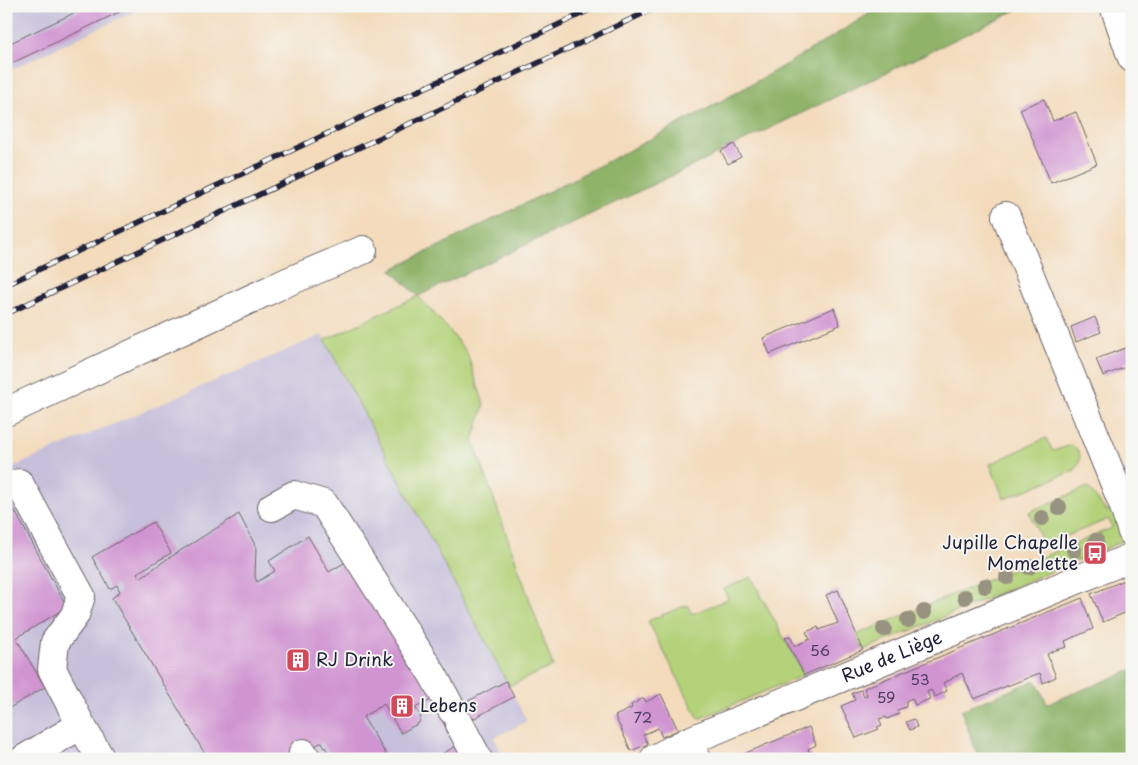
<svg xmlns="http://www.w3.org/2000/svg" width="1138" height="765" viewBox="0 0 1138 765" font-family="'Playpen Sans',sans-serif">
<style>
.industrial{fill:#c6c0da}
.green{fill:#b4d279;stroke:#6b7a5a}
.forest{fill:#8fb469;stroke:#586b52}
.building{fill:#d094d1}
.lines{fill:none;stroke-linecap:round;stroke-linejoin:round}
.minor-casing{stroke:#6b6368;stroke-width:30}
.major-casing{stroke:#6b6368;stroke-width:30}
.minor{stroke:#fff;stroke-width:28}
.major{stroke:#fff;stroke-width:28}
.rail-casing{stroke:#22223b;stroke-width:5.5}
.rail{stroke:#f6f6f2;stroke-width:4;stroke-dasharray:11;stroke-linecap:butt}
.tree{fill:#989280}
.labels{text-anchor:middle;stroke-width:4;stroke-linejoin:round;paint-order:stroke}
.number-label{font-size:15px;fill:#4e3e60}
.poi-label{font-size:18px;fill:#22223b;stroke:#f6f6f2;text-anchor:start}
.street-label{font-size:18px;fill:#22223b;stroke:#f6f6f2}
</style>
<rect width="100%" height="100%" fill="#f6f6f2"/>
<filter id="ink" filterUnits="userSpaceOnUse"><feTurbulence type="fractalNoise" baseFrequency=".02" numOctaves="2"/><feDisplacementMap in="SourceGraphic" scale="10" xChannelSelector="R" yChannelSelector="G"/><feConvolveMatrix kernelMatrix="1 2 1 2 8 2 1 2 1" color-interpolation-filters="sRGB"/></filter>
<filter id="wash" filterUnits="userSpaceOnUse"><feTurbulence type="fractalNoise" baseFrequency=".0096" numOctaves="4" result="noise"/><feDisplacementMap in="SourceGraphic" scale="20" xChannelSelector="R" yChannelSelector="G"/><feGaussianBlur stdDeviation="1.12" result="paint"/><feColorMatrix in="noise" values="0 0 0 0 0 0 0 0 0 0 0 0 0 0 0 0 0 1.4 0 .05"/><feComposite in="paint" operator="in"/></filter>
<g filter="url(#wash)">
<rect width="100%" height="100%" fill="#f3dbbc"/>
<g class="industrial">
<polygon points="6,6 146,6 6,72"/>
<polygon points="322,335 527,721 494,738 505,759 6,759 6,470"/>
</g>
<g class="green">
<polygon points="418,296 449,330 467,353 484,405 473,440 553,666 509,686 325,340"/>
<path d="M1046 438 1053 451 1071 445C1073 446 1076 448 1078 450 1082 456 1079 466 1075 470L1004 499 990 464Z"/>
<polygon points="1088,487 1106,511 1116,508 1128,538 1101,551 1099,547 1086,552 1087,556 927,624 863,650 856,635 1112,528 1109,519 1044,545 1029,512"/>
<polygon points="751,577 804,675 699,719 648,621 687,605 692,614 728,599 724,589"/>
</g>
<g class="forest">
<path d="M881 6H1025L735 145 734 144 722 151V152L418 296 391 270C557 187 725 107 881 6Z"/>
<polygon points="1132,670 1132,759 979,759 961,710 1036,680 1047,704"/>
</g>
<g id="blocks">
<g class="building">
<polygon points="89,6 132,6 6,66 6,45"/>
<polygon points="1044,99 1053,121 1076,112 1097,164 1051,183 1020,109"/>
<polygon points="734,144 741,157 728,164 721,151"/>
<polygon points="834,308 840,325 770,354 763,338"/>
<polygon points="1095,317 1101,332 1076,342 1071,327"/>
<polygon points="1131,346 1132,360 1125,362 1126,367 1103,376 1096,359"/>
<polygon points="1132,467 1132,503 1117,473"/>
<polygon points="10,502 67,607 16,638 45,687 6,710 6,504"/>
<polygon points="239,514 256,547 255,577 257,582 275,571 269,561 308,536 329,572 349,560 433,699 415,708 421,715 419,723 401,733 384,704 363,717 389,759 332,759 322,742 293,759 208,759 112,598 120,592 117,585 110,589 92,557 153,522 171,553 137,573 140,578 167,559"/>
<polygon points="1132,577 1132,610 1103,622 1091,594"/>
<polygon points="838,590 863,650 804,675 785,638 790,636 795,646 810,639 806,632 818,627 819,630 838,623 826,595"/>
<polygon points="1082,598 1093,629 1065,641 1067,647 1056,650 1047,654 1056,677 1043,683 1040,673 974,699 962,673 952,678 952,679 943,683 947,691 935,697 931,690 927,692 930,699 915,705 912,698 906,701 906,707 897,710 899,714 887,719 886,717 879,719 882,725 877,727 879,729 856,738 841,706 855,700 852,693 861,690 864,697 867,695 864,688"/>
<polygon points="506,681 514,697 448,732 440,716"/>
<polygon points="661,694 678,730 662,737 658,728 643,735 648,744 631,751 615,716 632,708 631,705 644,698 646,702"/>
<polygon points="914,719 917,727 910,730 906,722"/>
<polygon points="809,727 816,745 808,749 812,759 731,759"/>
<polygon points="456,746 463,759 433,759"/>
</g>
</g>
</g>
<g filter="url(#ink)">
<use href="#blocks" fill-opacity="0" stroke="#6b6368" stroke-width="1"/>
<g class="lines">
<g class="minor-casing">
<g id="minor">
<polyline points="1114,6 1132,58"/>
<polyline points="1006,216 1123,504 1132,532"/>
<polyline points="6,412 285,283 363,250"/>
<polyline points="6,487 19,483 81,596 75,615 55,642 52,669 81,725 101,759"/>
<polyline points="272,507 294,495 324,504 433,675 452,710"/>
<polyline points="460,725 478,759"/>
<polyline points="689,741 696,759"/>
<polyline points="303,753 307,759"/>
<polyline points="24,759 81,725"/>
</g>
</g>
<g class="major-casing">
<g id="major">
<path id="s1" d="M654 759 689 741 1132 557"/>
</g>
</g>
<use href="#minor" class="minor"/>
<use href="#major" class="major"/>
<g class="rail-casing">
<g id="rail">
<polyline points="6,285 598,6"/>
<polyline points="6,314 659,6"/>
</g>
</g>
<use href="#rail" class="rail"/>
</g>
<g class="tree">
<circle cx="1059" cy="507" r="8"/>
<circle cx="1042" cy="518" r="8"/>
<circle cx="1096" cy="541" r="8"/>
<circle cx="1074" cy="550" r="8"/>
<circle cx="1029" cy="567" r="8"/>
<circle cx="1007" cy="577" r="8"/>
<circle cx="985" cy="586" r="8"/>
<circle cx="965" cy="597" r="8"/>
<circle cx="924" cy="612" r="8"/>
<circle cx="908" cy="620" r="8"/>
<circle cx="884" cy="629" r="8"/>
</g>
</g>
<defs>
<g id="bus-square" transform="scale(1.25)"><rect x="-9" y="-9" width="18" height="18" rx="4" fill="#d1495b" stroke="#f6f6f2"/><path d="M-5-6H5V4H4V6H2V4H-2V6H-4V4H-5ZM-3.5-4V0h7V-4ZM-3.5 1.2v1.5H-2V1.2ZM2 1.2v1.5H3.5V1.2Z" fill="#fff"/></g>
<g id="building-square" transform="scale(1.25)"><rect x="-9" y="-9" width="18" height="18" rx="4" fill="#d1495b" stroke="#f6f6f2"/><path d="M-4-6H4V6H1V3H-1V6H-4ZM-2.5-4.3h1.7v1.8h-1.7ZM.8-4.3h1.7v1.8H.8ZM-2.5-1h1.7V.8h-1.7ZM.8-1h1.7V.8H.8Z" fill="#fff"/></g>
</defs>
<g fill-rule="evenodd">
<use href="#bus-square" x="1095" y="553"/>
<use href="#building-square" x="298" y="660"/>
<use href="#building-square" x="402" y="706"/>
</g>
<g class="labels">
<g class="number-label">
<text x="820" y="656">56</text>
<text x="920" y="685">53</text>
<text x="886" y="703">59</text>
<text x="643" y="723">72</text>
</g>
<g class="poi-label">
<text x="1078" y="549" text-anchor="end">Jupille Chapelle<tspan x="1078" dy="21">Momelette</tspan></text>
<text x="316" y="666">RJ Drink</text>
<text x="420" y="712">Lebens</text>
</g>
<g class="street-label">
<text dy="6" stroke="none"><textPath href="#s1" startOffset="259">Rue de Liège</textPath></text>
</g>
</g>
<rect width="1138" height="765" fill="none" stroke="#f6f6f2" stroke-width="25"/>
</svg>
